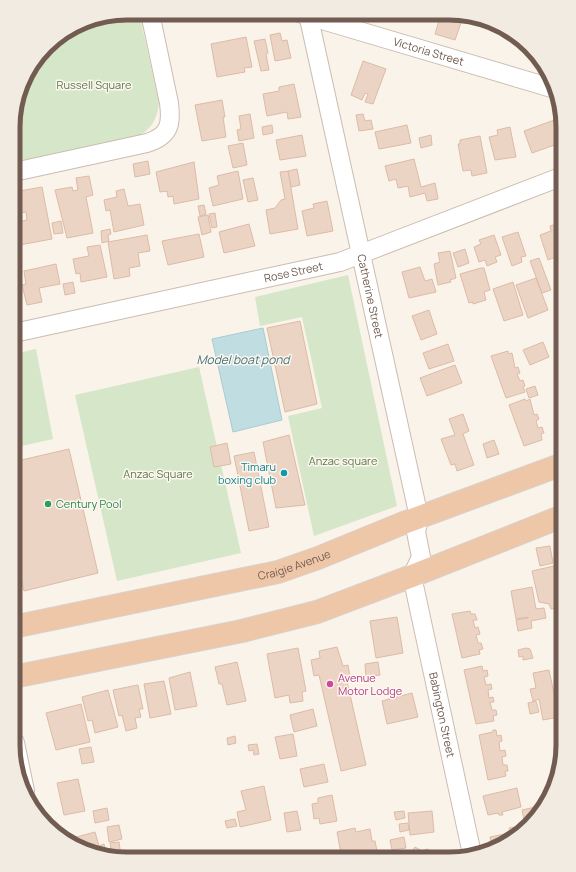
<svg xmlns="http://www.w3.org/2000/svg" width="576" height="872" viewBox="0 0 576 872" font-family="Manrope,sans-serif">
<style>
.green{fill:#d5e6c9}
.water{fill:#c0dde2;stroke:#a7ccd2}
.building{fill:#ecd4c4;stroke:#ddbba6}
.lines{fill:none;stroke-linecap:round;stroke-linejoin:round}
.minor-casing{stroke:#cbbcb0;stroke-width:20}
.tertiary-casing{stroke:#cbbcb0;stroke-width:24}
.trunk-casing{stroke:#d8d1ce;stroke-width:24}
.minor{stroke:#fff;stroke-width:18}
.tertiary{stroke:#fff;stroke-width:22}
.trunk{stroke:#eec7a9;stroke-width:22}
.culture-dot{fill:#0f9aa8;stroke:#fdf7ef;stroke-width:1.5}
.leisure-dot{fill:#2e9e5b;stroke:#fdf7ef;stroke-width:1.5}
.hotel-dot{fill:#d1479c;stroke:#fdf7ef;stroke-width:1.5}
.labels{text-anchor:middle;stroke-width:3;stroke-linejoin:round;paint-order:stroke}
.street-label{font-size:11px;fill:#725b50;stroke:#fdf7ef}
.park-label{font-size:11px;fill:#5b7b4c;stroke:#fdf7ef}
.culture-label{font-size:11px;fill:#0d838f;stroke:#fdf7ef;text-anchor:end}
.leisure-label{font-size:11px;fill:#27864d;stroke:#fdf7ef;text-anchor:start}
.hotel-label{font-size:11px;fill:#b23c85;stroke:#fdf7ef;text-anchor:start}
.water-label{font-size:12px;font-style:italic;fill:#48737b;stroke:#fdf7ef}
.rim{fill:none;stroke:#725b50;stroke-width:5}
</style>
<rect width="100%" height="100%" fill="#faf3e9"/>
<g class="green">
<path d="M127 13H139L159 103C157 118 153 127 140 135L14 162V112L28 70 52 41 90 19Z"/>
<polygon points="348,275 397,506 314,536 288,416 322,408 302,317 260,326 255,297"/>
<polygon points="36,349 53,439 13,448 14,354"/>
<polygon points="199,367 241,553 117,581 75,395"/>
</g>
<polygon class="water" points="263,328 282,420 233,432 212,339"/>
<g class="building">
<polygon points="441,14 464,14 455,40 435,34"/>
<polygon points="280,33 282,41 287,40 291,58 275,61 270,35"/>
<polygon points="246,37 252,67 244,68 245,72 217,77 211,44"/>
<polygon points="265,39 268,53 266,54 269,70 261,71 254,41"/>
<polygon points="363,61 386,69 373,104 365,102 368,94 365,93 362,100 351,95"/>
<polygon points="294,84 301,117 288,119 287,112 267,116 263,94 279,91 279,87"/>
<polygon points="222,100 225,117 223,117 226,137 202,141 195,105"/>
<polygon points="250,114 254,138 239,141 237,130 241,129 239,116"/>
<polygon points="363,114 365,121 371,120 373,129 359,131 356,115"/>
<polygon points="557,119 563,135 563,142 532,153 524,131"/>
<polygon points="272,125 273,133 263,135 262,127"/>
<polygon points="407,125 411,143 379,149 375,132"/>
<polygon points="510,127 516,157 495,160 489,137 498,135 497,130"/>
<polygon points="302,135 306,156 280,160 276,140"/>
<polygon points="431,135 432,145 421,148 419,138"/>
<polygon points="480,136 487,173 472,176 471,170 463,171 458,144 460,144 460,140"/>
<polygon points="243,143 247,165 233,168 228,146"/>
<polygon points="414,159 421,187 435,183 438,199 427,201 425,193 410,197 408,186 398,188 396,179 389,181 385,166"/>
<polygon points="148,161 150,174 135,177 133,164"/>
<polygon points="194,162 199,199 174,204 173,196 168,197 167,191 160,192 156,172"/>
<polygon points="297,169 300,185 291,187 288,171"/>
<polygon points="238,171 243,199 213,206 209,188 219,185 217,176"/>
<polygon points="288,171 298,229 270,234 266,210 275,208 281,200 285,199 280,172"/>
<polygon points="89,176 93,195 86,197 93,233 67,238 55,190 72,187 73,191 78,190 76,178"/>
<polygon points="253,178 258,200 248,202 243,180"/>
<polygon points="42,187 52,239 14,246 14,223 27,220 26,212 14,214 14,192"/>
<polygon points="124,189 128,206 140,204 144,225 114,232 110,210 106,211 104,200 117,197 116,191"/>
<polygon points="327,201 333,231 307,236 302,211 314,208 313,204"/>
<polygon points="204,205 206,214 200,216 198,206"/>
<polygon points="215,213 217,227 212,228 209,214"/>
<polygon points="208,215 211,232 202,235 198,217"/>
<polygon points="61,221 63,233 54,234 52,223"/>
<polygon points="563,222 563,254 548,260 540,235 551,231 550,226"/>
<polygon points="249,224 255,246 224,253 219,232"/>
<polygon points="110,229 111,234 108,235 109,241 102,243 101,231"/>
<polygon points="518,232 526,256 521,257 522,262 512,266 502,237"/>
<polygon points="199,234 204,257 168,265 162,241"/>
<polygon points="147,235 150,251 138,253 140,266 129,268 130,276 114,279 108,242"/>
<polygon points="494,235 501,255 495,257 497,262 487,266 485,260 479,262 474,247 481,244 479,240"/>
<polygon points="100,245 107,277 81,282 80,273 76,274 73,259 89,256 87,247"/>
<polygon points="465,249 469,263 458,267 453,253"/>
<polygon points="450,251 456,278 450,280 451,282 438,285 434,264 440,262 438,253"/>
<polygon points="539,258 551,290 542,293 530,261"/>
<polygon points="56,264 60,284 39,288 42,302 27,305 22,285 26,284 24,271"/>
<polygon points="420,267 425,281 432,279 436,292 409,298 402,272"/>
<polygon points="481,268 484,268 490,290 484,292 486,300 473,304 473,302 469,303 460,274"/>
<polygon points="14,277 18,298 14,298"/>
<polygon points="536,278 548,310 528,318 516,285"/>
<polygon points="73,282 75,293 65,295 63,284"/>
<polygon points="513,282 523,315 504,321 493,289"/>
<polygon points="429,310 437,334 421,340 412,316"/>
<polygon points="300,321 317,404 285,412 267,328"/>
<polygon points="563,327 563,342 560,343 556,330"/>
<polygon points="543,342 549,357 530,365 523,350"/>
<polygon points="448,344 454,361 429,369 423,353"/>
<polygon points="508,351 509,354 512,353 515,368 518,367 520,373 517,374 520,381 523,380 525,386 523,387 525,392 506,398 491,356"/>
<polygon points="455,365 462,383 427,396 420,378"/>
<polygon points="535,386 538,395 529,398 526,389"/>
<polygon points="525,399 526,401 530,399 534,415 537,414 539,419 536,421 538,428 542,427 544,433 541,434 542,440 524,446 509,405"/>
<polygon points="563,404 563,426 557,406"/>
<polygon points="463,414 469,431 463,434 474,465 457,471 455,464 451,465 441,439 455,435 449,419"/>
<polygon points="289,435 305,505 276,508 263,442"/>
<polygon points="494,440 499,454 487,458 483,444"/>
<polygon points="227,443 231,464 214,467 210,447"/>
<polygon points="69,449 98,573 24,591 13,546 13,462"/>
<polygon points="254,452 269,527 249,531 234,456"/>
<polygon points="550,546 553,563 540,566 536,548"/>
<polygon points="554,566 563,607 551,609 549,604 539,602 532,571"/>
<polygon points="532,587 536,609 544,608 546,618 531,621 532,628 518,631 516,620 528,618 528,617 516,619 511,591"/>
<polygon points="470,611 471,614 475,614 477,620 473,620 475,628 478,627 480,634 476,635 478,643 481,643 483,649 479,650 480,654 462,658 452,614"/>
<polygon points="397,617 403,653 376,658 370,621"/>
<polygon points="337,647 343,666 348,665 350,676 346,677 366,765 341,771 319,675 314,676 311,660 320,658 319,651"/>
<polygon points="298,648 306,691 302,692 303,701 290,703 289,695 275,698 267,654"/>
<polygon points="526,648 530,649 533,658 523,660 523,656 519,657 518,650"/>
<polygon points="563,659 563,676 558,677 555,660"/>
<polygon points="237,662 246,701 227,705 222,684 219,684 215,667"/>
<polygon points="378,662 380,675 366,677 365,664"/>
<polygon points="482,666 483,671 487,670 488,676 484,677 486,685 491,684 492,689 488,690 489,698 493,697 494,702 490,702 492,710 496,710 497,715 493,716 494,721 476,724 464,670"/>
<polygon points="549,670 559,717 543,720 539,699 533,701 530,689 536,688 533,673"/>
<polygon points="190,672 197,706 175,710 169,678"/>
<polygon points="164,681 171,714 150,718 144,684"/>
<polygon points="138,685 143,709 139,709 141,717 135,718 137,728 126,731 122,715 119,716 113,690"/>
<polygon points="108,690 118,727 95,733 92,720 88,721 82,697"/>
<polygon points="412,693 418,717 387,724 382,701"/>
<polygon points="536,701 539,712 530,714 528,703"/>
<polygon points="81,704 90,742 56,750 46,713"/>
<polygon points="313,709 317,726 294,732 290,715"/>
<polygon points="493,730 496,730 497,736 501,735 502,741 499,742 500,751 505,750 506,756 502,757 503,765 507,765 508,771 505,771 506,776 488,780 479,735 493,732"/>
<polygon points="293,734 297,756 280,759 275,737"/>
<polygon points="235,736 236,743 228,745 227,738"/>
<polygon points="257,744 259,754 254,755 253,750 249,751 248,745"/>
<polygon points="91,747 94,762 82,764 79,749"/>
<polygon points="559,762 555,775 553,763"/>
<polygon points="324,764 328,782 304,787 300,769"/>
<polygon points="78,779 85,811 64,815 57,783"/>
<polygon points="264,786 271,820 240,827 237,812 246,810 241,791"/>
<polygon points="517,788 521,807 502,812 503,815 499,815 498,813 488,815 483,796"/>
<polygon points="332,795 337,821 320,824 319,818 314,819 312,804 318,803 318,798"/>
<polygon points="540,806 541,811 525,824 522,810"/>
<polygon points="107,808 109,820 95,823 93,811"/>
<polygon points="297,811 301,830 287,832 284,813"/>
<polygon points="404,811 405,818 396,820 394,812"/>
<polygon points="432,811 434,832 410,835 408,813"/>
<polygon points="235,819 237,826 227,828 225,821"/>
<polygon points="408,823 409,830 400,832 399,824"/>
<polygon points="119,825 122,839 109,842 107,827"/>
<polygon points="522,826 511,835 510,835 509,828"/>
<polygon points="355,828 356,832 370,829 372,841 375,841 378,856 364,859 342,859 337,832"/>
<polygon points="95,832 99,846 104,844 107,856 74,842 73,838"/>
<polygon points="505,834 506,839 493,850 490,837"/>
<polygon points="404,837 406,848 392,850 390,840"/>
<polygon points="119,842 121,856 112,857 110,843"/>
<polygon points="415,847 422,851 427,849 446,859 407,859"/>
<polygon points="388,856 388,859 376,859 376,858"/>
</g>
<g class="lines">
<g class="minor-casing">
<g id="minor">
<path id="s1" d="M302 14 555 89"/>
<path id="s2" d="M308 14 419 517 416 532 421 557 412 576 472 854"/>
<path d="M14 172 147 143C169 136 172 125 169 103L150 13"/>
<path id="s3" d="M14 333 340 262 563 176"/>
</g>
</g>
<g class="tertiary-casing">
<polyline id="tertiary" points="13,743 23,791"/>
</g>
<g class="trunk-casing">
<g id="trunk">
<path id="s4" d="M13 627 278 572 318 558 401 524 563 464"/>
<polyline points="13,677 242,631 317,612 412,576 563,516"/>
</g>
</g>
<use href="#minor" class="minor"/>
<use href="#tertiary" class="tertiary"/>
<use href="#trunk" class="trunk"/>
</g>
<circle class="culture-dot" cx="284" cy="473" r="4"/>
<circle class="leisure-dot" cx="48" cy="504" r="4"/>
<circle class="hotel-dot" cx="330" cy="684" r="4"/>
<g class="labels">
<g class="street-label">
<text dy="4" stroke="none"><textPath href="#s1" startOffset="132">Victoria Street</textPath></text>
<text dy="4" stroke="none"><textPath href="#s3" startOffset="286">Rose Street</textPath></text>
<text dy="4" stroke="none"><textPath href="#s2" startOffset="289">Catherine Street</textPath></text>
<text dy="4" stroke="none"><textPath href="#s4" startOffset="288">Craigie Avenue</textPath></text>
<text dy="4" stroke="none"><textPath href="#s2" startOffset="719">Babington Street</textPath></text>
</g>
<g class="park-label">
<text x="94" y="89">Russell Square</text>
<text x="343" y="465">Anzac square</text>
<text x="158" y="478">Anzac Square</text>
</g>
<g class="culture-label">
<text x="276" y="471">Timaru<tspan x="276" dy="13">boxing club</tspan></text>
</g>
<g class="leisure-label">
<text x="56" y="508">Century Pool</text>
</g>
<g class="hotel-label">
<text x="338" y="682">Avenue<tspan x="338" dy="13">Motor Lodge</tspan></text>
</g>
<g class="water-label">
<text x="243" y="364">Model boat pond</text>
</g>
</g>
<path d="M0 0H576V872H0ZM127 20H449A107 107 0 0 1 556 127V745A107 107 0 0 1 449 852H127A107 107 0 0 1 20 745V127A107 107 0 0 1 127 20Z" fill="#f2ebe2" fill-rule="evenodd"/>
<path class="rim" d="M127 20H449A107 107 0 0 1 556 127V745A107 107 0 0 1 449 852H127A107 107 0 0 1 20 745V127A107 107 0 0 1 127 20Z"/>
</svg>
